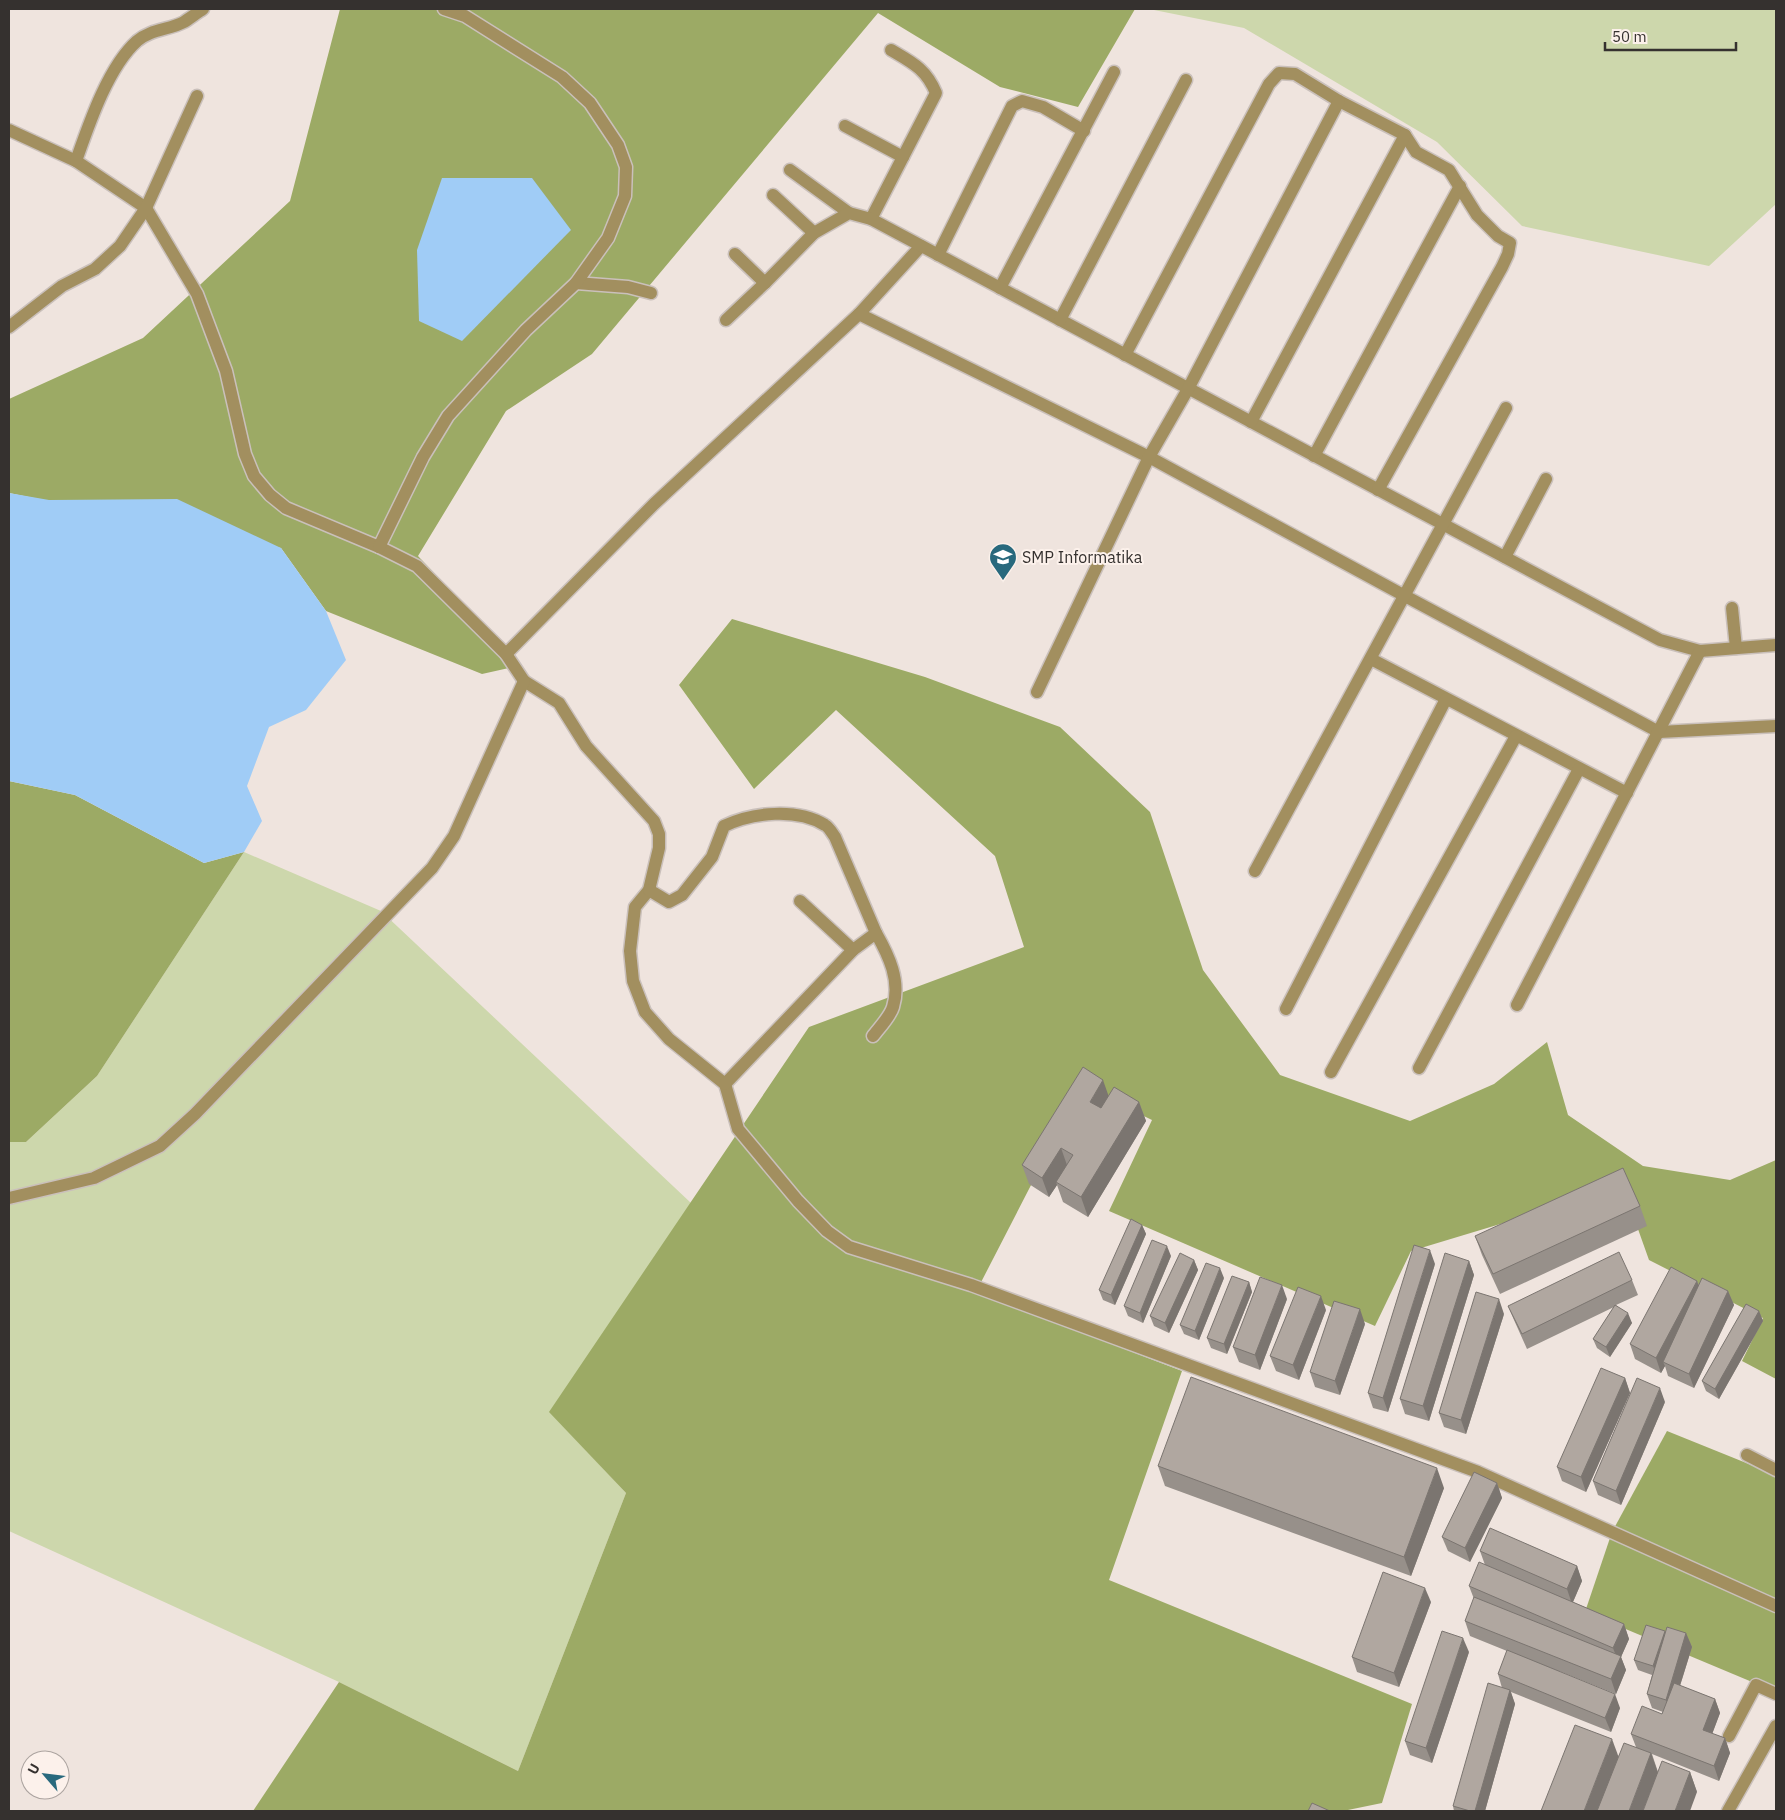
<svg xmlns="http://www.w3.org/2000/svg" width="1785" height="1820" viewBox="0 0 1785 1820" font-family="'IBM Plex Sans',sans-serif">
<style>
.green{fill:#cdd7ac}
.forest{fill:#9caa65}
.water{fill:#a0ccf6}
.lines{fill:none;stroke-linecap:round;stroke-linejoin:round}
.minor-casing{stroke:#cac0bb;stroke-width:15}
.minor{stroke:#a28f5f;stroke-width:12}
.wall{fill:#97908a}
.shaded-wall{fill:#7b7570}
.building{fill:#b0a7a0;stroke:#7b7570}
.labels{text-anchor:middle;stroke-width:4;stroke-linejoin:round;paint-order:stroke}
.poi-label{font-size:16px;fill:#35312f;stroke:#fcf1eb;text-anchor:start}
</style>
<rect width="100%" height="100%" fill="#efe4de"/>
<g class="green">
<polygon points="1149,9 1776,9 1776,204 1709,266 1522,226 1437,142 1244,28"/>
<polygon points="244,852 381,911 691,1203 550,1412 626,1493 518,1771 339,1682 9,1531 9,1142 26,1142 97,1076"/>
</g>
<g class="forest">
<polygon points="340,9 1135,9 1078,107 1000,87 878,13 592,354 506,411 418,556 522,665 482,674 326,611 281,548 9,493 9,399 143,338 290,201"/>
<polygon points="732,619 925,677 1060,727 1150,812 1203,970 1280,1075 1410,1121 1494,1084 1547,1042 1568,1115 1643,1166 1730,1180 1776,1160 1776,1379 1742,1361 1763,1318 1649,1260 1623,1187 1411,1251 1375,1326 1109,1211 1152,1120 1082,1086 976,1292 1182,1371 1109,1580 1412,1704 1382,1803 1343,1811 253,1811 339,1682 518,1771 626,1493 549,1412 809,1027 1024,947 995,856 836,710 754,789 679,685"/>
<polygon points="9,781 75,795 204,863 244,852 97,1076 26,1142 9,1142"/>
<polygon points="1667,1431 1776,1475 1776,1692 1585,1612 1612,1532"/>
</g>
<g class="water">
<polygon points="442,178 532,178 571,230 462,341 419,321 417,250"/>
<polygon points="9,493 49,500 177,499 281,548 326,611 346,660 306,710 269,727 247,786 262,821 244,852 204,863 75,795 9,781"/>
</g>
<g class="lines">
<g class="minor-casing">
<g id="minor">
<polyline points="845,126 903,157"/>
<polyline points="9,130 76,161 146,208 197,294 226,371 245,454 254,476 270,495 286,508 379,547 417,566 506,654 524,681 559,703 586,746 654,821 659,834 659,848 649,890 635,907 630,951 633,981 645,1012 669,1039 725,1084 738,1129 798,1201 827,1231 849,1247 971,1285 1478,1472 1776,1606"/>
<path d="M76 161C89 124 108 67 137 41 151 29 169 30 184 22 190 18 197 13 203 9"/>
<polyline points="790,170 849,213"/>
<polyline points="773,195 814,233"/>
<path d="M871 219 936 93C926 69 913 63 891 50"/>
<polyline points="735,254 765,283"/>
<polyline points="938,255 1012,106 1022,101 1043,107 1084,131"/>
<polyline points="576,283 628,287 651,293"/>
<polyline points="1000,288 1114,72"/>
<polyline points="859,314 921,246"/>
<polyline points="726,320 765,283 814,233 849,213 871,219 1660,640 1700,651 1776,645"/>
<polyline points="1060,320 1186,80"/>
<polyline points="9,327 62,286 95,269 120,246 146,208 197,96"/>
<polyline points="1125,355 1269,84 1279,73 1295,74 1339,101 1405,135 1416,152 1449,170 1477,215 1498,236 1510,243 1508,254 1502,267 1378,490"/>
<polyline points="1251,422 1405,135"/>
<polyline points="1314,456 1460,186"/>
<polyline points="379,547 423,457 448,416 526,330 576,283 608,238 625,196 626,167 618,145 590,103 562,77 465,16 444,9"/>
<polyline points="1505,557 1546,479"/>
<polyline points="1732,608 1736,648"/>
<polyline points="506,654 654,504 859,314 1149,457 1405,596 1659,732 1776,726"/>
<polyline points="1371,659 1627,793"/>
<polyline points="1037,692 1149,457 1188,389 1339,101"/>
<polyline points="1255,871 1506,408"/>
<path d="M649 890 669 902 682 895 712 857 724 826C753 812 797 808 825 825 829 827 832 833 835 837L876 933"/>
<polyline points="800,901 853,950"/>
<polyline points="1517,1005 1700,651"/>
<polyline points="1286,1009 1446,699"/>
<polyline points="1419,1068 1579,769"/>
<polyline points="1331,1072 1516,736"/>
<path d="M725 1084 853 950 876 933C889 956 901 981 893 1007 890 1017 879 1028 873 1036"/>
<polyline points="9,1198 94,1178 160,1146 195,1114 432,868 454,836 524,681"/>
<polyline points="1747,1455 1776,1470"/>
<polyline points="1729,1736 1756,1685 1776,1694"/>
<polyline points="1728,1811 1776,1726"/>
</g>
</g>
<use href="#minor" class="minor"/>
</g>
<g class="wall">
<polygon points="1109,1096 1139,1102 1146,1121 1088,1217 1063,1202 1057,1185 1049,1197 1029,1184 1022,1165"/>
<polygon points="1640,1206 1647,1226 1500,1294 1482,1255 1475,1236"/>
<polygon points="1142,1225 1146,1234 1115,1305 1103,1300 1099,1290"/>
<polygon points="1171,1256 1143,1323 1128,1316 1124,1306"/>
<polygon points="1194,1260 1198,1270 1169,1333 1154,1326 1150,1316"/>
<polygon points="1469,1261 1474,1275 1429,1421 1405,1414 1400,1399"/>
<polygon points="1435,1264 1388,1412 1373,1408 1368,1393"/>
<polygon points="1224,1278 1199,1340 1184,1334 1180,1325"/>
<polygon points="1632,1280 1638,1295 1616,1305 1632,1323 1610,1357 1597,1348 1593,1339 1614,1307 1527,1349 1514,1320 1508,1306"/>
<polygon points="1697,1281 1699,1285 1728,1291 1734,1305 1694,1388 1668,1376 1665,1366 1661,1373 1635,1359 1630,1344"/>
<polygon points="1249,1282 1252,1292 1227,1354 1211,1348 1207,1338"/>
<polygon points="1287,1299 1260,1370 1239,1362 1233,1347"/>
<polygon points="1326,1310 1299,1380 1276,1371 1270,1356"/>
<polygon points="1759,1311 1763,1321 1719,1399 1706,1391 1702,1381"/>
<polygon points="1504,1314 1466,1434 1444,1427 1439,1413"/>
<polygon points="1365,1324 1340,1395 1315,1387 1310,1372"/>
<polygon points="1625,1378 1630,1393 1586,1492 1562,1481 1557,1467"/>
<polygon points="1665,1402 1621,1505 1598,1495 1593,1481"/>
<polygon points="1158,1466 1444,1488 1411,1576 1165,1486"/>
<polygon points="1497,1483 1502,1498 1470,1562 1448,1551 1442,1537"/>
<polygon points="1480,1551 1577,1566 1582,1581 1573,1602 1624,1624 1629,1639 1621,1657 1626,1670 1616,1694 1559,1671 1620,1708 1611,1732 1511,1692 1515,1704 1485,1811 1454,1811 1453,1806 1502,1688 1498,1674 1507,1651 1470,1636 1465,1621 1474,1599 1469,1586 1485,1565"/>
<polygon points="1431,1602 1399,1687 1357,1672 1352,1657"/>
<polygon points="1665,1633 1686,1633 1692,1647 1680,1686 1715,1699 1720,1713 1712,1734 1725,1738 1730,1753 1719,1781 1652,1754 1658,1772 1690,1772 1697,1792 1618,1756 1636,1747 1631,1734 1662,1714 1663,1712 1652,1708 1647,1694 1652,1675 1638,1670 1634,1660"/>
<polygon points="1469,1652 1432,1763 1410,1755 1405,1741"/>
</g>
<g class="shaded-wall">
<polygon points="1103,1080 1110,1100 1097,1121 1090,1102"/>
<polygon points="1139,1102 1146,1121 1088,1217 1081,1197"/>
<polygon points="1061,1148 1068,1168 1056,1182 1057,1185 1049,1197 1042,1178"/>
<polygon points="1142,1225 1146,1234 1115,1305 1111,1295"/>
<polygon points="1167,1246 1171,1256 1143,1323 1140,1313"/>
<polygon points="1430,1250 1435,1264 1388,1412 1383,1398"/>
<polygon points="1194,1260 1198,1270 1169,1333 1165,1323"/>
<polygon points="1469,1261 1474,1275 1429,1421 1423,1406"/>
<polygon points="1220,1268 1224,1278 1199,1340 1195,1331"/>
<polygon points="1697,1281 1702,1296 1663,1362 1665,1366 1661,1373 1656,1358"/>
<polygon points="1249,1282 1252,1292 1227,1354 1224,1344"/>
<polygon points="1282,1285 1287,1299 1260,1370 1255,1355"/>
<polygon points="1728,1291 1734,1305 1694,1388 1689,1374"/>
<polygon points="1321,1296 1326,1310 1299,1380 1293,1365"/>
<polygon points="1499,1299 1504,1314 1466,1434 1461,1420"/>
<polygon points="1360,1309 1365,1324 1340,1395 1335,1381"/>
<polygon points="1759,1311 1763,1321 1719,1399 1715,1389"/>
<polygon points="1628,1313 1632,1323 1610,1357 1606,1347"/>
<polygon points="1625,1378 1630,1393 1586,1492 1581,1477"/>
<polygon points="1660,1388 1665,1402 1621,1505 1616,1491"/>
<polygon points="1437,1468 1444,1488 1411,1576 1404,1557"/>
<polygon points="1497,1483 1502,1498 1470,1562 1465,1548"/>
<polygon points="1577,1566 1582,1581 1572,1604 1567,1589"/>
<polygon points="1425,1588 1431,1602 1399,1687 1394,1673"/>
<polygon points="1624,1624 1629,1639 1621,1657 1626,1670 1616,1694 1611,1679 1618,1661 1613,1648"/>
<polygon points="1665,1631 1668,1641 1657,1676 1653,1666"/>
<polygon points="1686,1633 1692,1647 1671,1714 1666,1700"/>
<polygon points="1463,1638 1469,1652 1432,1763 1426,1748"/>
<polygon points="1510,1690 1515,1704 1485,1811 1475,1811"/>
<polygon points="1615,1694 1620,1708 1611,1732 1605,1718"/>
<polygon points="1715,1699 1720,1713 1708,1745 1703,1730"/>
<polygon points="1725,1738 1730,1753 1719,1781 1714,1766"/>
<polygon points="1612,1739 1619,1758 1598,1811 1584,1811"/>
<polygon points="1651,1753 1658,1773 1643,1811 1629,1811"/>
<polygon points="1690,1772 1697,1792 1690,1811 1675,1811"/>
</g>
<g class="building">
<polygon points="1083,1067 1103,1080 1090,1102 1101,1108 1114,1087 1139,1102 1081,1197 1056,1182 1073,1155 1061,1148 1042,1178 1022,1165"/>
<polygon points="1623,1168 1640,1206 1493,1274 1475,1236"/>
<polygon points="1131,1219 1142,1225 1111,1295 1099,1290"/>
<polygon points="1152,1240 1167,1246 1140,1313 1124,1306"/>
<polygon points="1414,1245 1430,1250 1383,1398 1368,1393"/>
<polygon points="1619,1252 1632,1280 1522,1334 1508,1306"/>
<polygon points="1180,1253 1194,1260 1165,1323 1150,1316"/>
<polygon points="1445,1253 1469,1261 1423,1406 1400,1399"/>
<polygon points="1206,1263 1220,1268 1195,1331 1180,1325"/>
<polygon points="1671,1267 1697,1281 1656,1358 1630,1344"/>
<polygon points="1232,1276 1249,1282 1224,1344 1207,1338"/>
<polygon points="1260,1277 1282,1285 1255,1355 1233,1347"/>
<polygon points="1702,1278 1728,1291 1689,1374 1663,1362"/>
<polygon points="1298,1287 1321,1296 1293,1365 1270,1356"/>
<polygon points="1476,1292 1499,1299 1461,1420 1439,1413"/>
<polygon points="1334,1301 1360,1309 1335,1381 1310,1372"/>
<polygon points="1746,1304 1759,1311 1715,1389 1702,1381"/>
<polygon points="1615,1305 1628,1313 1606,1347 1593,1339"/>
<polygon points="1601,1368 1625,1378 1581,1477 1557,1467"/>
<polygon points="1191,1377 1437,1468 1404,1557 1158,1466"/>
<polygon points="1637,1378 1660,1388 1616,1491 1593,1481"/>
<polygon points="1474,1472 1497,1483 1465,1548 1442,1537"/>
<polygon points="1490,1528 1577,1566 1567,1589 1480,1551"/>
<polygon points="1479,1562 1624,1624 1613,1648 1469,1586"/>
<polygon points="1383,1572 1425,1588 1394,1673 1352,1657"/>
<polygon points="1474,1597 1621,1656 1611,1679 1465,1621"/>
<polygon points="1646,1625 1665,1631 1653,1666 1634,1660"/>
<polygon points="1667,1627 1686,1633 1666,1700 1647,1694"/>
<polygon points="1442,1631 1463,1638 1426,1748 1405,1741"/>
<polygon points="1507,1650 1615,1694 1605,1718 1498,1674"/>
<polygon points="1488,1683 1510,1690 1475,1811 1470,1811 1453,1806"/>
<polygon points="1674,1683 1715,1699 1703,1730 1725,1738 1714,1766 1631,1734 1642,1706 1662,1714"/>
<polygon points="1575,1725 1612,1739 1584,1811 1541,1811"/>
<polygon points="1624,1743 1651,1753 1629,1811 1597,1811"/>
<polygon points="1662,1761 1690,1772 1675,1811 1643,1811"/>
<polygon points="1312,1803 1330,1811 1308,1811"/>
</g>
<defs>
<g id="school-pin" transform="scale(1.4375)"><path d="M0 17L-7.5 6A9.5 9.5 0 1 1 7.5 6Z" fill="#28697d" stroke="#fcf1eb"/><path d="M0-5L7-2L0 1L-7-2ZM-4 1L0 2.5L4 1V4Q0 6-4 4Z" fill="#fff"/></g>
</defs>
<g fill-rule="evenodd">
<use href="#school-pin" x="1003" y="557"/>
</g>
<g class="labels">
<g class="poi-label">
<text x="1022" y="563">SMP Informatika</text>
</g>
</g>
<rect width="1785" height="1820" fill="none" stroke="#35312f" stroke-width="20"/>
<g transform="translate(45 1775) rotate(298)"><circle r="24" fill="#fcf1eb" stroke="#aca4a0"/>
<path d="M0-4L9 19L0 12L-9 19Z" fill="#28697d"/>
<text y="-8" font-size="14" font-weight="bold" text-anchor="middle" fill="#35312f">U</text>
</g>
<path d="M1605 42v8h131v-8" fill="none" stroke="#35312f" stroke-width="2.5"/>
<text x="1612" y="42" font-size="15" fill="#35312f" stroke="#fcf1eb" stroke-width="4" paint-order="stroke">50 m</text>
</svg>
